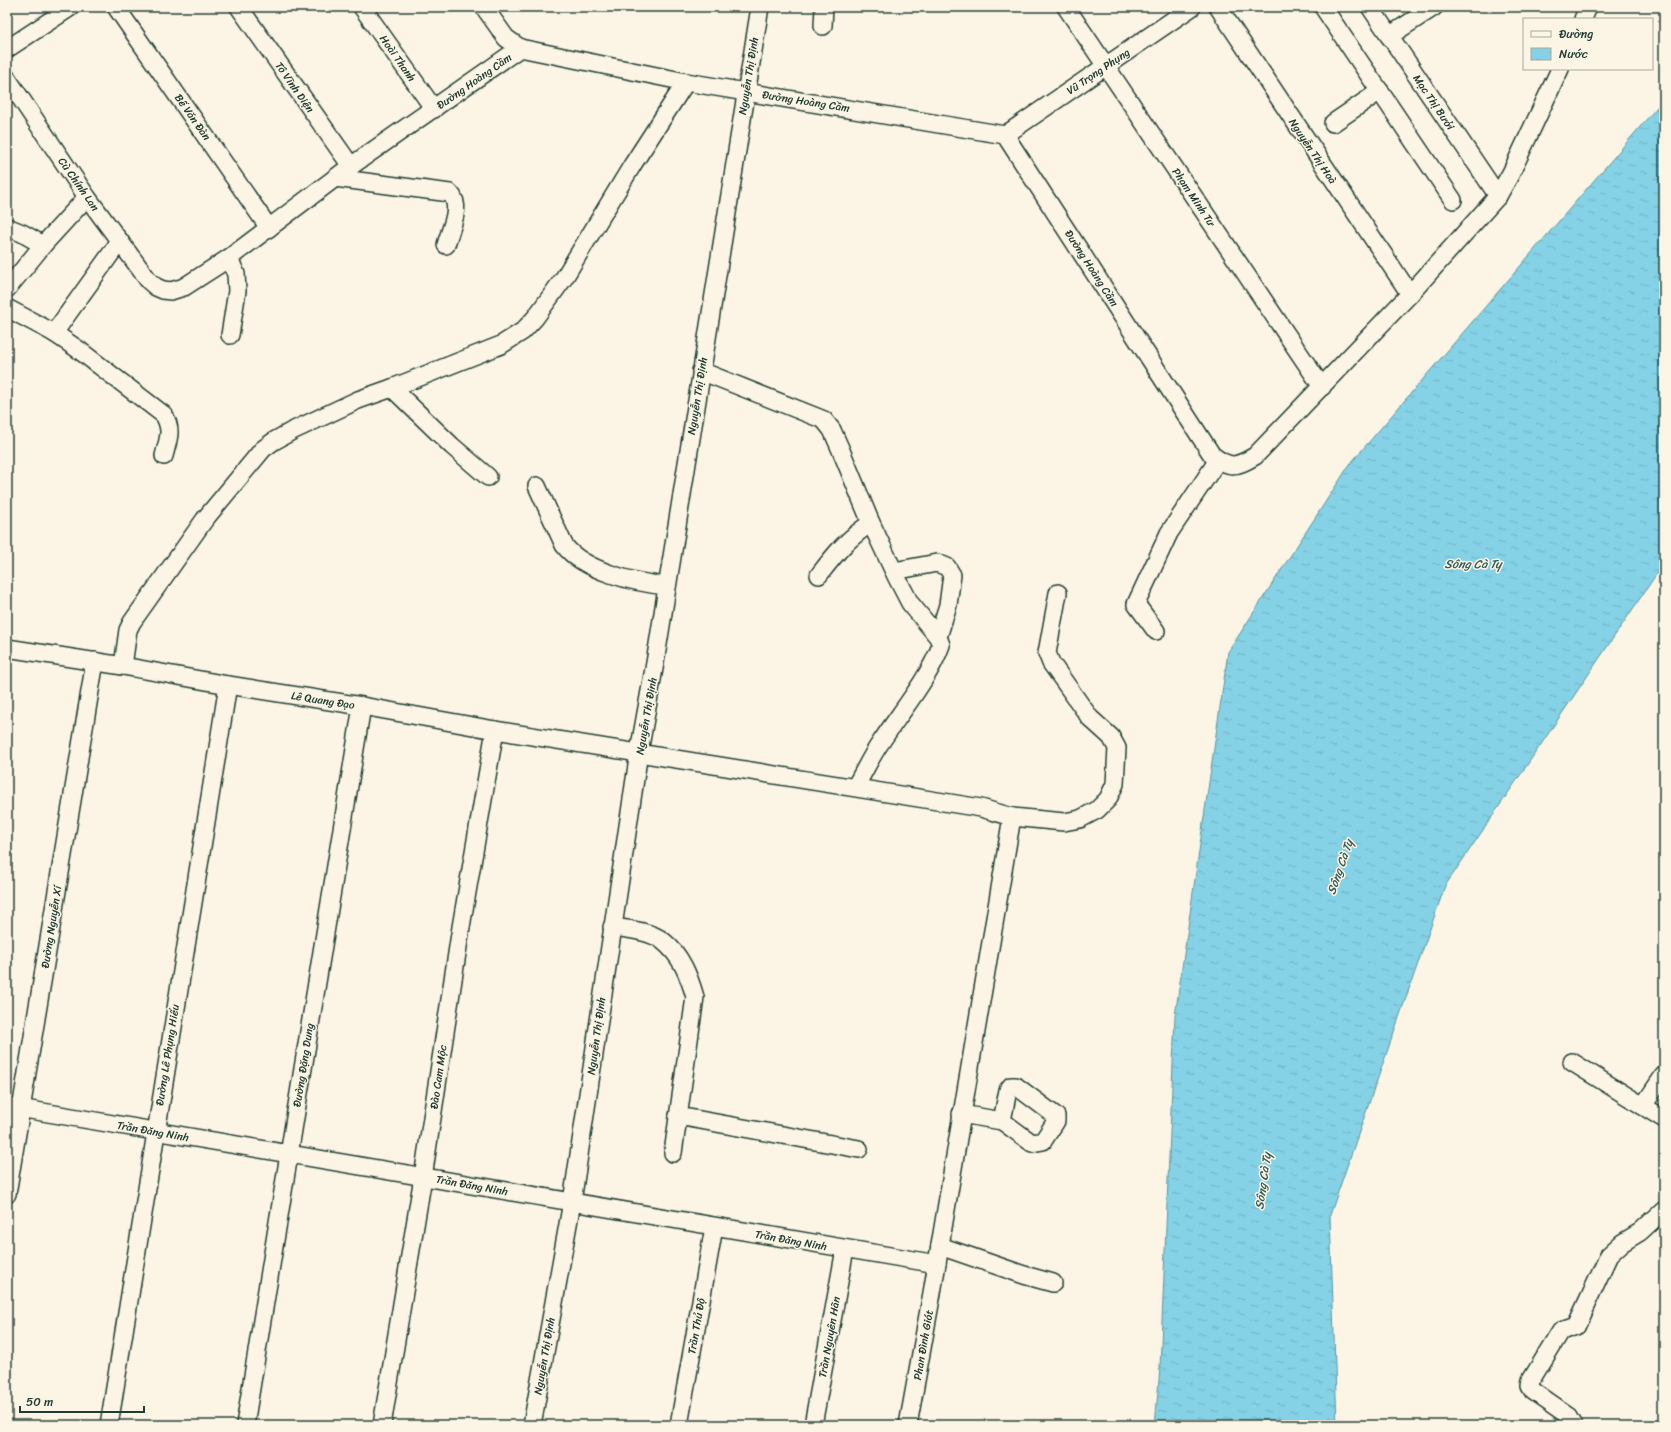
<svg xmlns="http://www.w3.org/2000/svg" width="1671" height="1432" viewBox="0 0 1671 1432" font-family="Sriracha,sans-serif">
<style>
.water{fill:url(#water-ripples);stroke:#5c969e}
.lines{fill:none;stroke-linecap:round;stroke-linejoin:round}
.minor-casing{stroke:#1f3d34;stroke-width:20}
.minor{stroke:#fcf5e5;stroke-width:17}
.labels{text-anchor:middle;stroke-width:3;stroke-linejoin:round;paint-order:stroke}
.street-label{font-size:11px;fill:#1f3d34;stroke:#fcf5e5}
.water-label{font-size:12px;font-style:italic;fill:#335b57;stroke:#fcf5e5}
</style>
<defs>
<pattern id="water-ripples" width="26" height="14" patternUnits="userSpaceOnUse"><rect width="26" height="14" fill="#85d1e5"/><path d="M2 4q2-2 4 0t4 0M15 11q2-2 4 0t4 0" fill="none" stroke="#72b4c5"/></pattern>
</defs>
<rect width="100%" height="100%" fill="#fcf5e5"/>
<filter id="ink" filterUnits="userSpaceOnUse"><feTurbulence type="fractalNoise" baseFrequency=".025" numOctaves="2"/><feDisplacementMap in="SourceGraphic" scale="8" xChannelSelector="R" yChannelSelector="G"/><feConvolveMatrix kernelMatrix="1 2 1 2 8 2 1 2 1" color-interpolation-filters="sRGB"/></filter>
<g filter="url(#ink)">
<polygon class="water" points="1664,99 1664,563 1445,886 1330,1215 1337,1425 1155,1425 1160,1368 1175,1016 1228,652 1350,464"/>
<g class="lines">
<g class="minor-casing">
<g id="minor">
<polyline points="116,7 269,228"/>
<polyline points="239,7 351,166"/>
<polyline points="362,7 434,109"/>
<polyline points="484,7 506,38 520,48"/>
<polyline points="1066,7 1322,387"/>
<polyline points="1218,7 1410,294"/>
<polyline points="1323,7 1453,200"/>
<polyline points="1370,7 1498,196"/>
<polyline points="1583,19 1588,7"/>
<polyline points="823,26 824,7"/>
<polyline points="1389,36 1434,7"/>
<polyline points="7,49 71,7"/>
<path d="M7 78 87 197 149 281 156 287 163 290 171 291 184 287 229 258 351 166 520 48 686 82 1005 135 1212 455C1230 469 1236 467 1255 456L1410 294 1498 196 1511 173 1560 69"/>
<polyline points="1333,123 1380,91"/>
<polyline points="1005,135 1192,7"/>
<path d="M335 178 450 193C463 206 450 229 446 245"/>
<polyline points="7,227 22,233 43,245"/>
<polyline points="229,258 236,274 237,291 230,335"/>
<polyline points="7,289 43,245 87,197"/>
<path d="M7 308 54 333 79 350 164 415C173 431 168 439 164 456"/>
<polyline points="54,333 120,241"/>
<path d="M701 371 824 420 832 430 840 448 871 523 897 578 910 603 938 637 941 645C930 677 900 713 881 742 871 756 864 772 855 787"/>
<polyline points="392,388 452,446 488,477"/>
<path d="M537 486 564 545C583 571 636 583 667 586"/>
<polyline points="894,571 937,563 947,567 952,575 948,605 938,637"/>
<path d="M819 575C836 553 847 539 871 523"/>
<polyline points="1156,631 1136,604 1169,533 1218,460"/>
<polyline points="7,648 123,666 228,685 362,706 495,730 981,808 1012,817 932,1293 908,1425"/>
<polyline points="123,666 128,630 132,622 205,519 263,449 274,441 292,431 358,400 392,388 501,345 523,331 535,318 564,278 633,164 686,82"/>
<polyline points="1012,817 1064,822 1080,819 1097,810 1108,799 1115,784 1117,748 1111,737 1090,718 1051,663 1047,653 1058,593"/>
<path d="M612 927C627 929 651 931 663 941 681 955 689 976 695 997L673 1153"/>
<polyline points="1572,1062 1643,1106"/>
<polyline points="1664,1075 1643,1106 1664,1119"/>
<polygon points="1011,1086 1016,1086 1056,1116 1056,1121 1043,1141 1032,1143 1002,1121 1008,1090"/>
<polyline points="7,1106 937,1264"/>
<polyline points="961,1114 1002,1121"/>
<polyline points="678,1116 859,1149"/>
<polyline points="7,1194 95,661"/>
<polyline points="940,1246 1024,1275 1053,1283"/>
<polyline points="109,1425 228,685"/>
<polyline points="245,1425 362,706"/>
<polyline points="382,1425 423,1177 461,927 495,730"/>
<polyline points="532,1425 572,1202 639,752 655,663 760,7"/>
<polyline points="679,1425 714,1227"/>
<polyline points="813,1425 845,1249"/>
<polyline points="1572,1425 1573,1423 1569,1416 1533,1391 1530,1386 1531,1380 1561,1331 1576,1326 1609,1255 1622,1243 1640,1232 1664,1210"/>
</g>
</g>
<use href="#minor" class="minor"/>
</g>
</g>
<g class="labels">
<g class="street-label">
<text transform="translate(398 58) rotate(55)" y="4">Hoài Thanh</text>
<text transform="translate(1098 71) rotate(-34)" y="4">Vũ Trọng Phụng</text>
<text transform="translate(748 76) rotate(-81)" y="4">Nguyễn Thị Định</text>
<text transform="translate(474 81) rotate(-35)" y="4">Đường Hoàng Cầm</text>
<text transform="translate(295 87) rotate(55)" y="4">Tô Vĩnh Diện</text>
<text transform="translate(806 101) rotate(9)" y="4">Đường Hoàng Cầm</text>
<text transform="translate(1434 102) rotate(56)" y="4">Mạc Thị Bưởi</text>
<text transform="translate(193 117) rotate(55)" y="4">Bế Văn Đàn</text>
<text transform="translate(1313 151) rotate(56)" y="4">Nguyễn Thị Hoà</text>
<text transform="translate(79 184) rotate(55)" y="4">Cù Chính Lan</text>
<text transform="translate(1194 197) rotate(56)" y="4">Phạm Minh Tư</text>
<text transform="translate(1092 268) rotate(57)" y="4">Đường Hoàng Cầm</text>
<text transform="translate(697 396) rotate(-81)" y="4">Nguyễn Thị Định</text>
<text transform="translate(323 700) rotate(9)" y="4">Lê Quang Đạo</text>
<text transform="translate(646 716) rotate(-80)" y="4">Nguyễn Thị Định</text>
<text transform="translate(51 927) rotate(-81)" y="4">Đường Nguyễn Xí</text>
<text transform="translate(596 1036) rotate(-82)" y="4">Nguyễn Thị Định</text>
<text transform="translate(167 1055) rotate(-81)" y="4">Đường Lê Phụng Hiểu</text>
<text transform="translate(303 1065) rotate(-81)" y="4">Đường Đặng Dung</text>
<text transform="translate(438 1077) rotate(-82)" y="4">Đào Cam Mộc</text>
<text transform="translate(153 1131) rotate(10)" y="4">Trần Đăng Ninh</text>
<text transform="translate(472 1185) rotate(10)" y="4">Trần Đăng Ninh</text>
<text transform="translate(791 1240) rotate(10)" y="4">Trần Đăng Ninh</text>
<text transform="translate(696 1326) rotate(-80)" y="4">Trần Thủ Độ</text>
<text transform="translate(829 1337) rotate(-80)" y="4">Trần Nguyên Hãn</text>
<text transform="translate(923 1345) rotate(-80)" y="4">Phan Đình Giót</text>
<text transform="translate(544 1356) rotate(-80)" y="4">Nguyễn Thị Định</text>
</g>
<g class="water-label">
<text x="1473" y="568">Sông Cà Ty</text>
<text transform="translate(1340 867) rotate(-71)" y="4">Sông Cà Ty</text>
<text transform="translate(1263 1181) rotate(-82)" y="4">Sông Cà Ty</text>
</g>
</g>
<rect width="1671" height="1432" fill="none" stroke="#fcf5e5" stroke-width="24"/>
<rect x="12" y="12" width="1647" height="1408" fill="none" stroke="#1f3d34" stroke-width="1.5" filter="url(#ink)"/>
<rect x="1523" y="18" width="130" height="52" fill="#fcf5e5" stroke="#a4ab9e"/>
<rect x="1531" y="31" width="20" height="6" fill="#fcf5e5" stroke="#a4ab9e"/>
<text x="1559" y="38" font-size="12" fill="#1f3d34">Đường</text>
<rect x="1531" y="48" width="20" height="12" fill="url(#water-ripples)" stroke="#a4ab9e"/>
<text x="1559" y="58" font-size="12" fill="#1f3d34">Nước</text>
<path d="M20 1406v6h124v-6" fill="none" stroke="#1f3d34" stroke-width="2"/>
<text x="26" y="1406" font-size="12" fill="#1f3d34" stroke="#fcf5e5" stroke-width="3" paint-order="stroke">50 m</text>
</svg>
